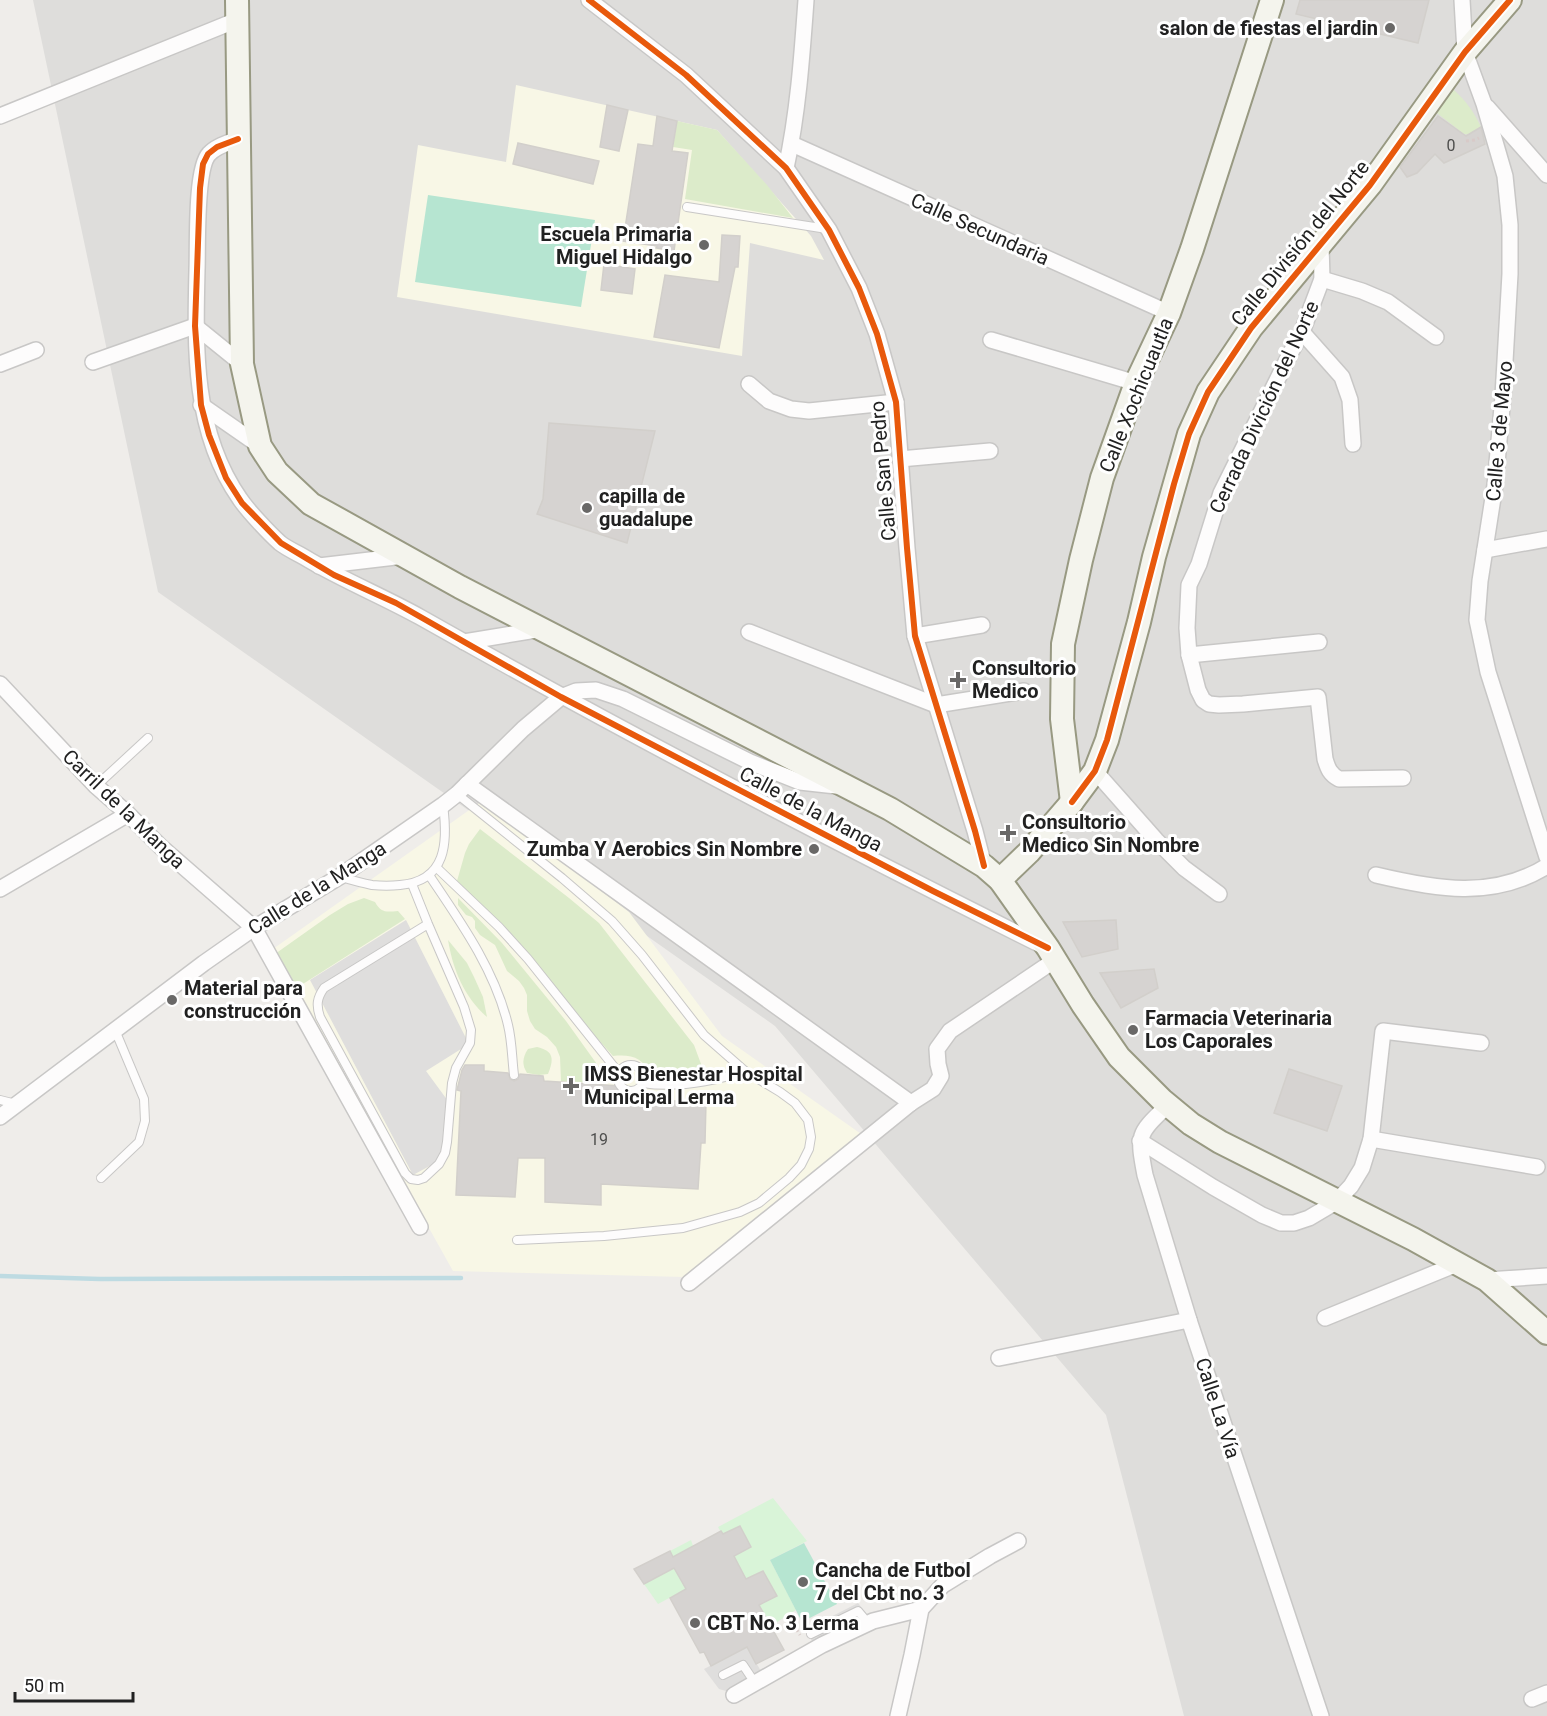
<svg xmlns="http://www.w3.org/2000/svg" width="1547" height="1716" viewBox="0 0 1547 1716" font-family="Roboto,sans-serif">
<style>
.residential{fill:#dedddb}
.education{fill:#f8f7e6}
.grass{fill:#dcebca}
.park{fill:#d9f4d8}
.pitch{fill:#b6e5d1}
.parking{fill:#dfdedd}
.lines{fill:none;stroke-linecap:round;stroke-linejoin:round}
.stream{stroke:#bedbe2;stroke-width:4.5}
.building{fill:#d6d3d1;stroke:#d2cfcb;stroke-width:1.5}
.lane-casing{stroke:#c8c7c6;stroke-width:10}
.street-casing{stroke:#c8c7c6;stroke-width:18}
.secondary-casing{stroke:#989982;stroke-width:26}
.path{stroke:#d8cac8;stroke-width:3;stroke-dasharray:3 3;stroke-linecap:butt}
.lane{stroke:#fdfcfc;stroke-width:8}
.street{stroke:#fdfcfc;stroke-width:15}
.secondary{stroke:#f4f4ed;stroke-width:22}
.cycleway-casing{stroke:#fff;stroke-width:10}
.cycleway{stroke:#e8590c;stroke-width:6}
.poi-dot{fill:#696867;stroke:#fff;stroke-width:2}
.labels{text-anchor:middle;stroke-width:6;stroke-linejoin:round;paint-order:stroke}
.number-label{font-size:16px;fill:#4e4e4d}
.poi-label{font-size:20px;font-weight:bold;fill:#212121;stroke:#fff;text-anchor:start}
.street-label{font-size:20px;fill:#212121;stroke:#fff}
</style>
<rect width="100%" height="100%" fill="#efedea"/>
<polygon class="residential" points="33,0 1547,0 1547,1716 1184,1716 1106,1415 775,1026 158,592"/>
<g class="education">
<polygon points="516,85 717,130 811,236 824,260 750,243 742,356 397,297 418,145 506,162"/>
<polygon points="482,801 629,912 722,1036 864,1136 685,1277 453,1271 273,949"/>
</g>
<g class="grass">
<path d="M1449 90H1454C1466 101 1474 112 1481 127L1475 131 1476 135 1464 134 1433 110Z"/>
<polygon points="677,121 717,130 767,185 793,218 685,199 692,150 673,147"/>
<path d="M480 829 569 898 599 923 694 1045 704 1072 651 1075C643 1058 632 1054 613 1056L457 881 465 853 469 844Z"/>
<path d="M364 898 375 902C381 913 386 912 398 911L405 919 295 989 275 954 330 915 348 904Z"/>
<polygon points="458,898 502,943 566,1021 599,1067 599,1083 561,1081 560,1057 556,1047 547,1037 535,1029 530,1021 527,1011 527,995 524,988 519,981 507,971 495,945 480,935 475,928 475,921 472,917 466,915 458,905"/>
<path d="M448 940 467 963 474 977 483 997 487 1017C464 997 453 970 448 940Z"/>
<path d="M537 1047C554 1051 554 1059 548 1074L539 1075 527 1073C522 1065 522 1058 528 1049Z"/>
</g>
<g class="park">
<polygon points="773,1498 807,1541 770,1560 796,1610 771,1626 759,1605 777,1596 763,1571 746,1579 718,1527"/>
<polygon points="691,1540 693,1546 678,1565 670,1551"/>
<polygon points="674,1568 686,1589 658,1604 644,1584"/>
</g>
<g class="pitch">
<polygon points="428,195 595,220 581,307 415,282"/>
<polygon points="804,1543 837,1604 802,1622 770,1560"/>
</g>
<g class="parking">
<polygon points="406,920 469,1044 426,1071 448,1101 447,1141 437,1162 413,1175 310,980"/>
<polygon points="858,1603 867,1615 812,1641 805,1630"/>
<polygon points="747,1647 762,1673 726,1691 719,1689 704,1669"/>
</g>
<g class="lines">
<polyline class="stream" points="0,1276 100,1279 461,1278"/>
</g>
<g class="building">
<polygon points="1300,0 1429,0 1418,43 1296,14"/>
<polygon points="607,105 628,110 619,151 600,147"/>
<polygon points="657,116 677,121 672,151 688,153 674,251 656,248 657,246 623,241 638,144 653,146"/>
<polygon points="1438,116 1466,136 1481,127 1485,144 1444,163 1435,154 1417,173 1407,177 1400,167"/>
<polygon points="518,143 599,161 593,184 513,164"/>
<polygon points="722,235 740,236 738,267 735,267 719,348 654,337 665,275 719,282"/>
<polygon points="604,264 635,269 632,294 601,290"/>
<polygon points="549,423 655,431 627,543 537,514 543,499"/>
<polygon points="1116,920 1118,949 1082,957 1063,922"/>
<polygon points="1154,969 1158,988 1121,1008 1100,973"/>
<polygon points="465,1065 484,1065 484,1071 508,1073 510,1079 514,1081 518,1079 520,1074 543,1076 544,1081 620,1086 620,1099 706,1102 705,1143 701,1143 698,1189 601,1184 601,1205 545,1202 545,1158 518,1158 515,1197 456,1195 461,1091 457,1090 462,1070"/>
<polygon points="1289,1069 1342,1086 1327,1131 1274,1113"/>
<polygon points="740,1526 751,1547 734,1556 735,1558 746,1579 763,1571 777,1596 759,1605 784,1650 756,1664 747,1647 711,1666 704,1652 700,1653 670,1598 686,1589 674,1568 644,1584 634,1569 670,1551 673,1557 721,1531 723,1534"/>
</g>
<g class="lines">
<g class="lane-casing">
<g id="lane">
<polyline points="687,207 827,229"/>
<polyline points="96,786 148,738"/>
<polyline points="457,794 562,878 612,921 642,955 704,1035 745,1071 780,1092 795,1103 808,1120 811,1137 809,1149 801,1165 789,1178 759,1203 740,1212 683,1228 604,1236 517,1240"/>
<polyline points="437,868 499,927 528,959 619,1073"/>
<path d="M429 875C460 921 495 970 508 1025 512 1041 512 1059 514 1075"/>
<path d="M341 877C351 880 362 883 372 885 382 886 391 886 400 885 447 881 448 842 443 805"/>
<path d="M412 884 428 924 464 1007 471 1030 470 1043 456 1068 452 1083 447 1142 445 1153 439 1164 424 1178 418 1180 411 1179 405 1173 320 1017C316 1005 317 998 324 988L428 924"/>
<circle cx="631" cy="1078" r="13"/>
<path d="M642 1083C676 1088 712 1082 745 1071"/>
<polyline points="0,1100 16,1104"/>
<polyline points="101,1178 139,1142 145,1121 144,1099 115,1030"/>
<polyline points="811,1634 858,1611 868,1623"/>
<polyline points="723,1675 743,1665 755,1683"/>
</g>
</g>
<g class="street-casing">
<g id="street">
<polyline points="589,0 686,75 786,168 829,230 859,288 877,334 896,402 907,548 915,636 975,831 984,866"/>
<polyline points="1462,0 1465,52 1484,104 1505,176 1510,225 1510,274 1503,396 1495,485 1480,581 1477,620 1488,672 1547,857"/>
<polyline points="1487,107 1547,175"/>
<polyline points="0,116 237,20"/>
<path d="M238 139C228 143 216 146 209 154 195 169 198 247 197 270 195 349 193 432 240 499 248 511 270 534 280 543 289 550 300 554 309 560 345 581 384 597 420 617 625 733 834 842 1045 947"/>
<polyline points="792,144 1169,313"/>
<path d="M786 168C798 113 802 56 806 0"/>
<path d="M1321 244 1322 279 1302 332 1291 352 1221 493 1199 564 1189 585 1187 628 1189 655 1198 690 1203 700 1209 704 1219 705 1243 704 1318 697 1325 759C1328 769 1330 774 1339 779L1403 778"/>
<polyline points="1322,279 1362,291 1388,302 1436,337"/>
<polyline points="1302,332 1342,377 1350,400 1353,444"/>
<polyline points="991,340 1136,383"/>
<polyline points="93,362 195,326 242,364"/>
<polyline points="0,364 36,350"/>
<polyline points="749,384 769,401 791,409 809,411 896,402"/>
<polyline points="201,405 260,446"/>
<polyline points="900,459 990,451"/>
<polyline points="1485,550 1547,539"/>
<polyline points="319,566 404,556"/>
<polyline points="749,632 936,705 1024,691"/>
<polyline points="915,636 982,625"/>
<polyline points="464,642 542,629"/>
<polyline points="1189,655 1319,642"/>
<polyline points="0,684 96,786 128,814 161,847 254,928 420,1227"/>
<polyline points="1095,771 1156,840 1184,868 1219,894"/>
<polyline points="467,784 911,1103"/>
<path d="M1376 875C1435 889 1493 900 1547 866"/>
<polyline points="0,889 128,814"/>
<path d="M1168 1105C1138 1134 1137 1133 1145 1175L1189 1320 1321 1716"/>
<polyline points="0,1117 204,963 254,928 339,877 443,805 457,794 523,729 561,697 576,691 596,690 623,699 750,762 800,782 836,786"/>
<polyline points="1371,1139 1537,1167"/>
<polyline points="1140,1141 1213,1187 1262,1215 1281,1223 1294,1223 1309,1218 1336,1202 1351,1186 1362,1168 1371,1139 1383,1031 1481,1043"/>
<polyline points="1487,1280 1547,1276"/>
<polyline points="689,1283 911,1103 933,1089 941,1076 938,1064 937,1049 950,1031 1055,960"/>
<polyline points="1325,1318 1457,1264"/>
<polyline points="999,1358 1189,1320"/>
<polyline points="734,1695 822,1645 873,1621 921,1609 943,1585 990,1556 1018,1541"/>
<polyline points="1532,1699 1547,1693"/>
<polyline points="898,1716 912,1655 921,1609"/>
</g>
</g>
<g class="secondary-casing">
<g id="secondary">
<polyline points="237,0 242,364 260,446 277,472 311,504 460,587 890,809 984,866 1000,880 1048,948 1083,1005 1119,1057 1162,1100 1191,1124 1220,1142 1413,1239 1487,1280 1547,1333"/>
<polyline points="1072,802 1062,719 1063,644 1081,560 1102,478 1136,383 1169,313 1192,249 1272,0"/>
<polyline points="1000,880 1029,852 1072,802 1095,771 1107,740 1139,622 1154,557 1189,434 1208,392 1251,328 1370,185 1465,52 1510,0"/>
</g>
</g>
<g class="path">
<polyline points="1466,141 1475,140 1479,138"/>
<polyline points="790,1619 800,1635"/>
</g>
<use href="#lane" class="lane"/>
<use href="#street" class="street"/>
<use href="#secondary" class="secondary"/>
<g class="cycleway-casing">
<g id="cycleway">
<polyline points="589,0 686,75 786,168 829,230 859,288 877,334 896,402 907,548 915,636 975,831 984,866"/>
<polyline points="238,139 217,147 208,154 203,164 200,188 195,326 201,405 209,435 226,478 242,503 281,543 334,575 396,603 561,697 933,891 1048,948"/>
<polyline points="1072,802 1095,771 1107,740 1174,484 1189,434 1208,392 1251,328 1370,185 1465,52 1510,0"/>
</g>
</g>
<use href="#cycleway" class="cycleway"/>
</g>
<g class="poi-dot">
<circle cx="1390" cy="28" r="6"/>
<circle cx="704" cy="245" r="6"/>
<circle cx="587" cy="508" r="6"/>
<path d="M955 671h6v6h6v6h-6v6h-6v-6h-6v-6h6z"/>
<path d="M1005 824h6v6h6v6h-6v6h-6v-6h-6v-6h6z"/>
<circle cx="814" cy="849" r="6"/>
<circle cx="172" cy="1000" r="6"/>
<circle cx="1133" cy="1030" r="6"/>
<path d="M568 1077h6v6h6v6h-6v6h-6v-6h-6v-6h6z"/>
<circle cx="803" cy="1582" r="6"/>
<circle cx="695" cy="1623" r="6"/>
</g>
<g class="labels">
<g class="number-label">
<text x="1451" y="151">0</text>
<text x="599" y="1145">19</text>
</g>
<g class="poi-label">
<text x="1378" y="35" text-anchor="end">salon de fiestas el jardin</text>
<text x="692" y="241" text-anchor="end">Escuela Primaria<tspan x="692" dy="23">Miguel Hidalgo</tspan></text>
<text x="599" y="503">capilla de<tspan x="599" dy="23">guadalupe</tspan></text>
<text x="972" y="675">Consultorio<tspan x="972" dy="23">Medico</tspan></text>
<text x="1022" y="829">Consultorio<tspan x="1022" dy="23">Medico Sin Nombre</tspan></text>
<text x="802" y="856" text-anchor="end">Zumba Y Aerobics Sin Nombre</text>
<text x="184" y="995">Material para<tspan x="184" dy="23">construcción</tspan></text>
<text x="1145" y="1025">Farmacia Veterinaria<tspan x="1145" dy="23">Los Caporales</tspan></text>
<text x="584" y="1081">IMSS Bienestar Hospital<tspan x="584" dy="23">Municipal Lerma</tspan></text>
<text x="815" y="1577">Cancha de Futbol<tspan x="815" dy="23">7 del Cbt no. 3</tspan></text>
<text x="707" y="1630">CBT No. 3 Lerma</text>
</g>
<g class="street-label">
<text transform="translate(980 229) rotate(24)" y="7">Calle Secundaria</text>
<text transform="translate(1300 243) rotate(-51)" y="7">Calle División del Norte</text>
<text transform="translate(1136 395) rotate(-68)" y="7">Calle Xochicuautla</text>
<text transform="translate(1264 407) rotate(-65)" y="7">Cerrada Divición del Norte</text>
<text transform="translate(1499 431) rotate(-85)" y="7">Calle 3 de Mayo</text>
<text transform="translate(883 471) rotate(-95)" y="7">Calle San Pedro</text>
<text transform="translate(124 809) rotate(44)" y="7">Carril de la Manga</text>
<text transform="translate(811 809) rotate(28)" y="7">Calle de la Manga</text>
<text transform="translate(317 888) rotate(-32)" y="7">Calle de la Manga</text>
<text transform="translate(1218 1408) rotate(72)" y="7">Calle La Vía</text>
</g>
</g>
<path d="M15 1692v9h118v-9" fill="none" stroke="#212121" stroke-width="3"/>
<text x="24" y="1692" font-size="18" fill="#212121" stroke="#ffffff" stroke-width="4.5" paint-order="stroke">50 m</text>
</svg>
